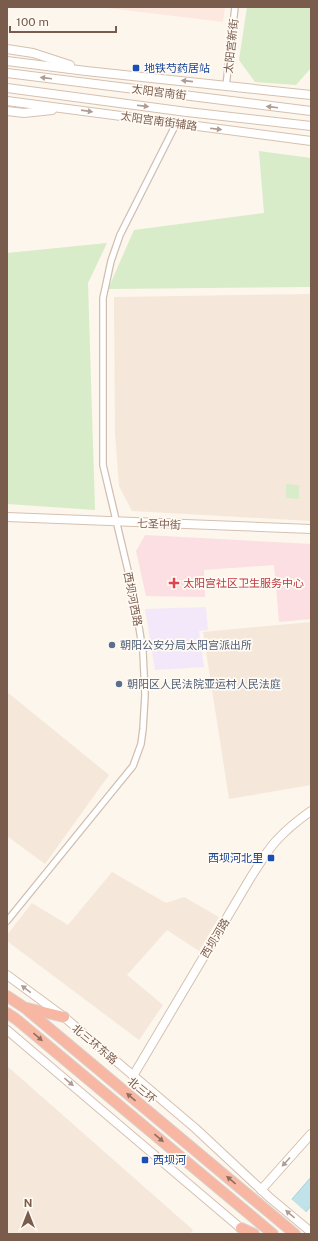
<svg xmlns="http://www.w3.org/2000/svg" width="318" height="1241" viewBox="0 0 318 1241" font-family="'Public Sans','Noto Sans SC',sans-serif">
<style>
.residential{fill:#f5e8da}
.commercial{fill:#fde8e0}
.education{fill:#f3e8fa}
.medical{fill:#fbdfe3}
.green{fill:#d8ecc9}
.water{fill:#bfe3e8;stroke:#a5d3da}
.pier{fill:#fdf6ec}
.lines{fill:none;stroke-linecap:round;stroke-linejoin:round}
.street-casing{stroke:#d1beb0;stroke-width:8}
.secondary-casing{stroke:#d6c0b0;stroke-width:10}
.highway-casing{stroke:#dad1cd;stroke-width:12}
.street{stroke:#fff;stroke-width:5.5}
.secondary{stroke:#fff;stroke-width:8}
.highway{stroke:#f7b7a3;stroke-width:10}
.oneway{fill:#af9d94}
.oneway2{fill:#936e5e}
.transit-dot{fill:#1a4fb4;stroke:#fffaf3;stroke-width:1.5}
.health-dot{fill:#e0444e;stroke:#fffaf3;stroke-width:1.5}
.service-dot{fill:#5c6f8a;stroke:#fffaf3;stroke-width:1.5}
.labels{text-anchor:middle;stroke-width:3.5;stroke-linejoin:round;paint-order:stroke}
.street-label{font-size:11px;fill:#7a5c4d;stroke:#fffaf3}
.transit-label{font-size:11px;fill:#164399;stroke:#fffaf3;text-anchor:start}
.health-label{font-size:11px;fill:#be3a42;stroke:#fffaf3;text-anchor:start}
.service-label{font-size:11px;fill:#4e5e75;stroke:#fffaf3;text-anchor:start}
</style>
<rect width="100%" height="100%" fill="#fdf6ec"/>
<g class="residential">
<polygon points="311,294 311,521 132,511 119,486 115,434 114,297"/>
<polygon points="311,622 311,785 229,799 203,632"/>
<polygon points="7,692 109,775 45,864 7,836"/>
<polygon points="112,872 166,903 184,897 219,917 199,951 167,930 127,975 163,1005 139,1040 7,941 7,935 32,903 68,925"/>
<polygon points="7,1066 193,1230 190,1234 7,1234"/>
</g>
<polygon class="commercial" points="99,7 225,7 223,22"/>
<polygon class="education" points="206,607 208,630 199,631 204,667 155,670 145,609"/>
<polygon class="medical" points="145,535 311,544 311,619 279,622 274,565 204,570 205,597 146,596 136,551"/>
<g class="green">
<polygon points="247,7 311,7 311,68 296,85 255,82 239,60"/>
<polygon points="259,151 311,158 311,287 108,289 134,230 264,213"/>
<polygon points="107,243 88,283 95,510 7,504 7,253"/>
<polygon points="286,484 299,485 299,499 286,498"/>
</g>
<polygon class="water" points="311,1177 311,1206 287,1234 262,1234"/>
<polygon class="pier" points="290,1198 307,1213 289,1234 260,1234"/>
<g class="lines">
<g class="street-casing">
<g id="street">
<polyline points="226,86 235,7"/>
<polyline points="7,921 133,766 141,744 143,729 145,695 143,652 134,596 103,465 103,298 111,261 120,235 176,124"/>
</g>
</g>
<g class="secondary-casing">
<g id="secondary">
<polyline points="7,49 33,53 70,65"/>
<polyline points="7,61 86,71 311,95"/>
<polyline points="7,73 311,111"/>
<polyline points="7,88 187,112 311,126"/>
<polyline points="7,101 311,141"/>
<polyline points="7,111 24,113 52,110"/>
<polyline points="7,517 311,529"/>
<polyline points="7,975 64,1017 195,1128 269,1197 311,1232"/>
<polyline points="7,1030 244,1231"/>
<path d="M133 1076 251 877C259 865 266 852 276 841 286 830 298 820 311 811"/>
<polyline points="261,1190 311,1134"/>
</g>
</g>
<g class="highway-casing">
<g id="highway">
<polyline points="7,996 25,1008 295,1234"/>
<polyline points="27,1008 64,1017"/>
<polyline points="7,1013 16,1019 273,1234"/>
<polyline points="241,1228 254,1234"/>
</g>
</g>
<use href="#street" class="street"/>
<use href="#secondary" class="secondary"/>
<use href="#highway" class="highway"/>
</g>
<defs><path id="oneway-solid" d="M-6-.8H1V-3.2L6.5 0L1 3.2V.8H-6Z"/></defs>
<g class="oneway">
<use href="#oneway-solid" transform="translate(46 78) rotate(-173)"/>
<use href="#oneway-solid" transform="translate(187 81) rotate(-174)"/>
<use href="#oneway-solid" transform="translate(143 106) rotate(7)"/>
<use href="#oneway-solid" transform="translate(272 107) rotate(-173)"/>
<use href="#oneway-solid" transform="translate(87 111) rotate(8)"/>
<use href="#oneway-solid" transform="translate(216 129) rotate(7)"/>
<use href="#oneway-solid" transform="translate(26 989) rotate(-143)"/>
<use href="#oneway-solid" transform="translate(69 1082) rotate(40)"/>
<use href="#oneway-solid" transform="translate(286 1162) rotate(132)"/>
<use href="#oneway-solid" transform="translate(290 1214) rotate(-140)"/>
</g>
<g class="oneway2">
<use href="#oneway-solid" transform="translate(38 1037) rotate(40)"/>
<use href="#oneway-solid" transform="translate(131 1097) rotate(-140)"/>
<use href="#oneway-solid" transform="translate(159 1138) rotate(40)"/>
<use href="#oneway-solid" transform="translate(231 1180) rotate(-140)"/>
</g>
<g class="transit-dot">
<rect x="132" y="64" width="8" height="8" rx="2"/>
<rect x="267" y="854" width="8" height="8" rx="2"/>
<rect x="141" y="1156" width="8" height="8" rx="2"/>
</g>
<path class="health-dot" d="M172 577h4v4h4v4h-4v4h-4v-4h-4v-4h4z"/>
<g class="service-dot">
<circle cx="112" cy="645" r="4"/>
<circle cx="119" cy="684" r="4"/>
</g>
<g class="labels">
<g class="street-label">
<text transform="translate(231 46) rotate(-84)" y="4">太阳宫新街</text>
<text transform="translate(159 92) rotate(7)" y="4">太阳宫南街</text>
<text transform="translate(159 121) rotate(8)" y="4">太阳宫南街辅路</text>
<text transform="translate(159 524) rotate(2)" y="4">七圣中街</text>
<text transform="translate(133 599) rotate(79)" y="4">西坝河西路</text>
<text transform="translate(215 938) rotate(-59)" y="4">西坝河路</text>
<text transform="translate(95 1044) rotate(40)" y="4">北三环东路</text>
<text transform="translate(142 1090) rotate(40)" y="4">北三环</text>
</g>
<g class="transit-label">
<text x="144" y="72">地铁芍药居站</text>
<text x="263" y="862" text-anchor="end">西坝河北里</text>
<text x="153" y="1164">西坝河</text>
</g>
<g class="health-label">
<text x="183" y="587">太阳宫社区卫生服务中心</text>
</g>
<g class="service-label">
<text x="120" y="649">朝阳公安分局太阳宫派出所</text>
<text x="127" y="688">朝阳区人民法院亚运村人民法庭</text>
</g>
</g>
<rect width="318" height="1241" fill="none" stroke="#7a5c4d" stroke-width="16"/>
<g transform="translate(28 1213)" stroke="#fffaf3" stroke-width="3" paint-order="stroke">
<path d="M0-3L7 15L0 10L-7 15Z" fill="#7a5c4d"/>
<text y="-6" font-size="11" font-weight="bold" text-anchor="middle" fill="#7a5c4d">N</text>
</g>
<path d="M10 26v6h106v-6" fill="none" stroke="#7a5c4d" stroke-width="2"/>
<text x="16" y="26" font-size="12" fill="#7a5c4d" stroke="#fffaf3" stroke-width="3" paint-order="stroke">100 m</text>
</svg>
